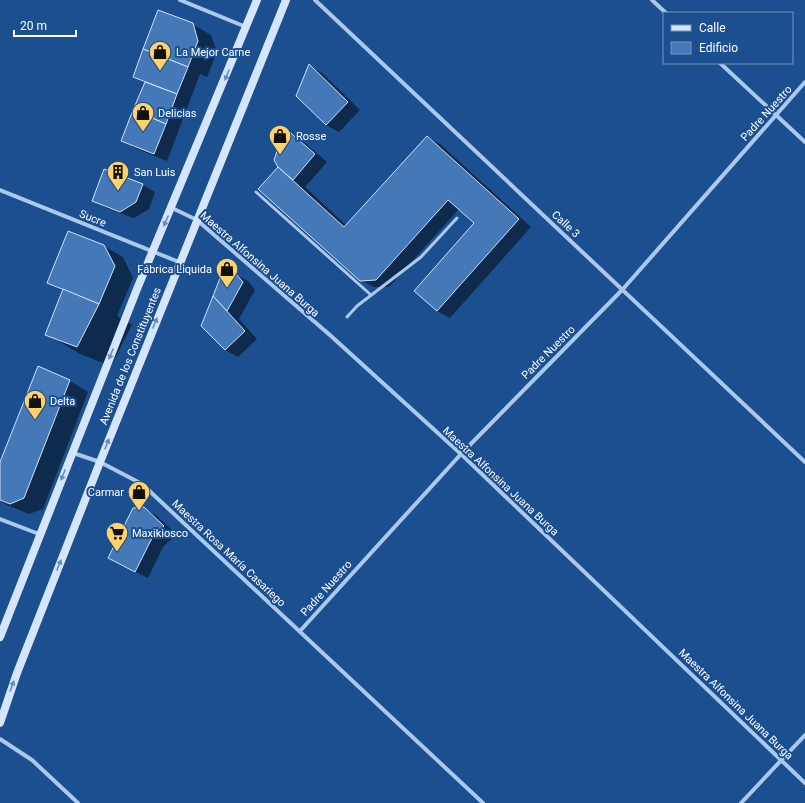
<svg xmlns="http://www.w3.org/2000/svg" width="805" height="803" viewBox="0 0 805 803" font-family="Roboto,sans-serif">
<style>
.shadow{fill:#0007}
.building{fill:#4478b7;stroke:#cfe3fa}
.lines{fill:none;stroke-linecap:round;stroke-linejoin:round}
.service{stroke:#a9c9ee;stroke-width:3}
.minor{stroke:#a9c9ee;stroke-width:4}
.secondary{stroke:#d6e6fa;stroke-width:8}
.oneway{fill:#668bba}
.labels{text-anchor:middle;stroke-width:4;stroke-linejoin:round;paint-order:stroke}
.poi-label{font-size:11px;fill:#fff;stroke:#1b4f8f;text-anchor:start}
.street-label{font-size:11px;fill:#fff;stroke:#1b4f8f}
</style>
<rect width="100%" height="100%" fill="#1b4f8f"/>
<g class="shadow">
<polygon points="192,24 211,35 217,52 207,77 200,74 167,161 135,148 122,141 146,83 134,76"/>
<polygon points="310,66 322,73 360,110 339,132 326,125"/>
<polygon points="285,130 298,137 327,162 305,187 347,226 427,137 440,144 531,227 450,318 437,311 415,291 475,223 459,209 389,287 374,287 361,280 259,189 280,167"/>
<polygon points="143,185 155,192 149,209 134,218 106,208 93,201"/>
<polygon points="104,246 123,257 133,278 117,316 132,325 111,366 80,354 47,334 63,291 49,283"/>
<polygon points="222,274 235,274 248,281 255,290 239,319 257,339 238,357 225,350 202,326"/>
<polygon points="70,381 88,392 43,509 29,514 7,505 0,501 0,465"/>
<polygon points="144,508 157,516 176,534 163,547 148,578 122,565"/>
</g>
<g class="building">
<polygon points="158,10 193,23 198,41 188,67 143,49"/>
<polygon points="143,49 188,67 177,94 133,77"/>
<polygon points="309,64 348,102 326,125 296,96"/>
<polygon points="145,82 177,94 166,124 133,110"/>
<polygon points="133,110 166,124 154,154 121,141"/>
<polygon points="285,128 315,154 293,180 278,167 274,160"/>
<polygon points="427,136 519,219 437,311 414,291 474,223 448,200 376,280 360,281 258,189 278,167 344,227"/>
<polygon points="104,169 143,184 136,202 120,212 92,201"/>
<polygon points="68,231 104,245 115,266 99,304 47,283"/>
<polygon points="222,273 235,273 243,282 227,311 213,296"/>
<polygon points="63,289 99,304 77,347 45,335"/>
<polygon points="213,296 245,331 225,350 201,326"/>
<polygon points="38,366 70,380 24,498 10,504 0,500 0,462"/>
<polygon points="144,507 164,526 151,540 135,572 108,558 133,508"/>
</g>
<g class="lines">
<g class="service">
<polyline points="256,192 371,295"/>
<polyline points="347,317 357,306 421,257 457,218"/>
</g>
<g class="minor">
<polyline points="180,0 246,27"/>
<polyline points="315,0 805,462"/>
<polyline points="652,0 666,13"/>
<polyline points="720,63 805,142"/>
<polyline points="0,190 179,262"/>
<polyline points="172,208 197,220 331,336 461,454 805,783"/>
<polyline points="73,453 100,462 142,484 483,803"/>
<polyline points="0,519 39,534"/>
<polyline points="300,631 461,454 623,289 805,82"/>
<polyline points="0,739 32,760 78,803"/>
<polyline points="741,803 805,735"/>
</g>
<g class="secondary">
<polyline points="0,637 137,289 257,0"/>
<polyline points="0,723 17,673 100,462 286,0"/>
</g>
</g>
<defs><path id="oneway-solid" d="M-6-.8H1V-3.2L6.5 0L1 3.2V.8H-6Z"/></defs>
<g class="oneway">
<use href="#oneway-solid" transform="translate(227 75) rotate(112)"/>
<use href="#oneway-solid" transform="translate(166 221) rotate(114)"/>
<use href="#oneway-solid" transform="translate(155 323) rotate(-68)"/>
<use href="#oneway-solid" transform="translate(111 354) rotate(112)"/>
<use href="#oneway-solid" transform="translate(107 444) rotate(-68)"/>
<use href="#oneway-solid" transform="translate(63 475) rotate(112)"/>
<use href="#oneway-solid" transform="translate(59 565) rotate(-68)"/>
<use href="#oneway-solid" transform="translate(12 686) rotate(-70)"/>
</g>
<defs>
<g id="shop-pin" transform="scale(1.15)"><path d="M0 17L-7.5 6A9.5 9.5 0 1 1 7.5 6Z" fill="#ffd166" stroke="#1b4f8f"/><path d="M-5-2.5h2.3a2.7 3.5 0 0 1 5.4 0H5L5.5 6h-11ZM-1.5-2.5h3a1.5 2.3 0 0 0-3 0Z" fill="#111"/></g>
<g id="building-pin" transform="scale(1.15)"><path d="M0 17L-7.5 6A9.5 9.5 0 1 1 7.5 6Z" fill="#ffd166" stroke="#1b4f8f"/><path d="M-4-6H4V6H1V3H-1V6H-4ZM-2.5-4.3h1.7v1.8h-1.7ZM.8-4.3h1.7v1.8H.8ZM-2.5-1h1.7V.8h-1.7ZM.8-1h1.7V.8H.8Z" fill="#111"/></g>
<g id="supermarket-pin" transform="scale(1.15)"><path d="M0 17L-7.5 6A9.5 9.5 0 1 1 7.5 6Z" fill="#ffd166" stroke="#1b4f8f"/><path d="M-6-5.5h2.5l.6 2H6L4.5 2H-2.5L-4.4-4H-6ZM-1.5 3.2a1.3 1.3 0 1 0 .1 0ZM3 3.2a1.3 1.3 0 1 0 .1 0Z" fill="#111"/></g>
</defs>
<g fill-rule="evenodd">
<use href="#shop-pin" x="160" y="52"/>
<use href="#shop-pin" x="143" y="113"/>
<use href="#shop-pin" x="280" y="136"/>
<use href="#building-pin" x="118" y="172"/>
<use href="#shop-pin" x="227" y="269"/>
<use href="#shop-pin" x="35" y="401"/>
<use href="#shop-pin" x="139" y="492"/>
<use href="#supermarket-pin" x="117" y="533"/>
</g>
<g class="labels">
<g class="poi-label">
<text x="176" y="56">La Mejor Carne</text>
<text x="158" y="117">Delicias</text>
<text x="296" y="140">Rosse</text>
<text x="134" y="176">San Luis</text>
<text x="212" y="273" text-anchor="end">Fábrica Liquida</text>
<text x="50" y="405">Delta</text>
<text x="124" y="496" text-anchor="end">Carmar</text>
<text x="132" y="537">Maxikiosco</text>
</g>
<g class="street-label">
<text transform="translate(766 113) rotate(-48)" y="4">Padre Nuestro</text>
<text transform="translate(93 218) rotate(22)" y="4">Sucre</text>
<text transform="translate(566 224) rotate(43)" y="4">Calle 3</text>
<text transform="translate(260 264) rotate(41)" y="4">Maestra Alfonsina Juana Burga</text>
<text transform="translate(548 352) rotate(-45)" y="4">Padre Nuestro</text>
<text transform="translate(130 356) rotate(-68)" y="4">Avenida de los Constituyentes</text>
<text transform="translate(501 481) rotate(43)" y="4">Maestra Alfonsina Juana Burga</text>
<text transform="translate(229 553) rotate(43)" y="4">Maestra Rosa María Casariego</text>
<text transform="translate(326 588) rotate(-48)" y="4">Padre Nuestro</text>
<text transform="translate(736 704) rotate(44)" y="4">Maestra Alfonsina Juana Burga</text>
</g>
</g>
<rect x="663" y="12" width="130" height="52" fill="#1b4f8f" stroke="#7695bc"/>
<rect x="671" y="25" width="20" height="6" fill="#d6e6fa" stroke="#7695bc"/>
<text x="699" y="32" font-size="12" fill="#ffffff">Calle</text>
<rect x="671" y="42" width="20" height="12" fill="#4478b7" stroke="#7695bc"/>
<text x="699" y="52" font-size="12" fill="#ffffff">Edificio</text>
<path d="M14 30v6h62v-6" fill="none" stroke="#ffffff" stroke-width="2"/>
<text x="20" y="30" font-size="12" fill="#ffffff" stroke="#1b4f8f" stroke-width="3" paint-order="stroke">20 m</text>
</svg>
